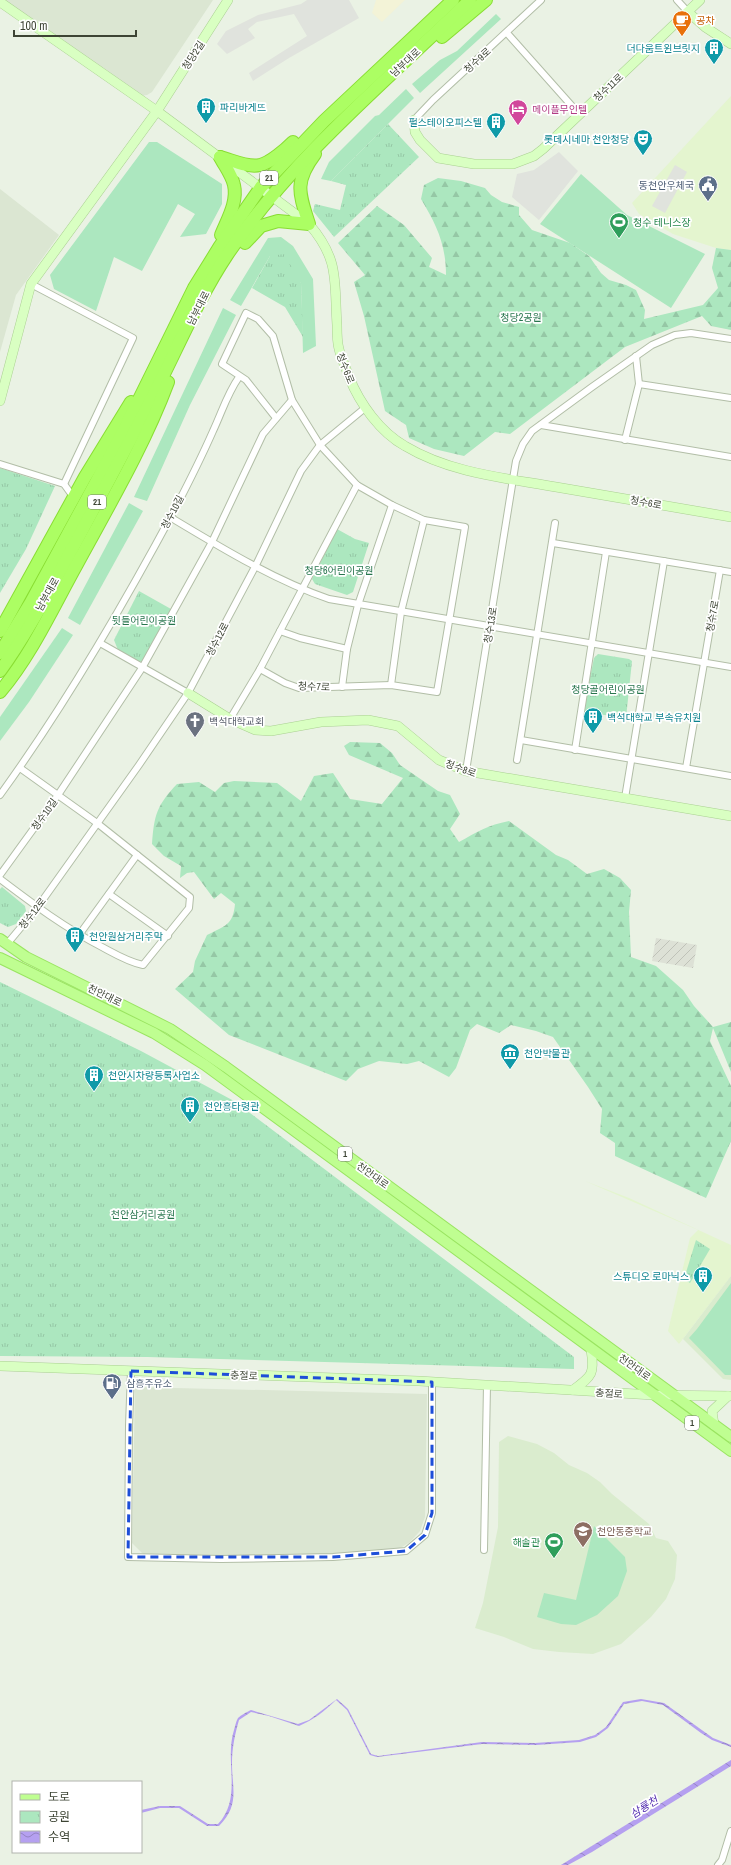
<svg xmlns="http://www.w3.org/2000/svg" width="731" height="1865" viewBox="0 0 731 1865" font-family="'Archivo Narrow','Noto Sans KR',sans-serif">
<style>
.residential{fill:#dbe6d2}
.commercial{fill:#e4f5cf}
.industrial{fill:url(#industrial-furrows)}
.education{fill:#daecce}
.medical{fill:#f3f3d7}
.grass{fill:#ace7bf}
.forest{fill:url(#forest-firs)}
.park{fill:url(#park-tufts)}
.parking{fill:#e0e3dd}
.water{fill:url(#water-waves)}
.lines{fill:none;stroke-linecap:round;stroke-linejoin:round}
.street-casing{stroke:#b2bea7;stroke-width:8}
.secondary-casing{stroke:#aad092;stroke-width:10}
.primary-casing{stroke:#9ae461;stroke-width:12}
.highway-casing{stroke:#89dd33;stroke-width:14}
.street{stroke:#fff;stroke-width:6}
.secondary{stroke:#d9ffc2;stroke-width:9}
.primary{stroke:#bffe91;stroke-width:10}
.highway{stroke:#acfe63;stroke-width:12}
.marked{fill:none;stroke:#1d4ed8;stroke-width:3;stroke-dasharray:8 5;stroke-linejoin:round}
.labels{text-anchor:middle;stroke-width:3.5;stroke-linejoin:round;paint-order:stroke}
.shield{fill:#fff;stroke:#777c71;stroke-width:1}
.shield-label{font-size:9px;font-weight:bold;fill:#3d4434}
.food-label{font-size:10px;fill:#c56008;stroke:#fff;text-anchor:start}
.culture-label{font-size:10px;fill:#0d838f;stroke:#fff;text-anchor:start}
.street-label{font-size:10px;fill:#3d4434;stroke:#fff}
.hotel-label{font-size:10px;fill:#b23c85;stroke:#fff;text-anchor:start}
.service-label{font-size:10px;fill:#4e5e75;stroke:#fff;text-anchor:end}
.leisure-label{font-size:10px;fill:#27864d;stroke:#fff;text-anchor:start}
.park-label{font-size:10px;fill:#28764e;stroke:#fff}
.worship-label{font-size:10px;fill:#5b616d;stroke:#fff;text-anchor:start}
.education-label{font-size:10px;fill:#785e54;stroke:#fff;text-anchor:start}
.water-label{font-size:11px;font-style:italic;fill:#532db0;stroke:#fff}
</style>
<defs>
<pattern id="industrial-furrows" width="10" height="10" patternUnits="userSpaceOnUse"><rect width="10" height="10" fill="#dde1d6"/><path d="M-1 1l2-2M0 10L10 0M9 11l2-2" fill="none" stroke="#bfc2b8"/></pattern>
<pattern id="forest-firs" width="22" height="20" patternUnits="userSpaceOnUse"><rect width="22" height="20" fill="#ace7bf"/><path d="M5 1l3.5 6h-7zM16 11l3.5 6h-7z" fill="#95c7a5"/></pattern>
<pattern id="park-tufts" width="24" height="20" patternUnits="userSpaceOnUse"><rect width="24" height="20" fill="#ace7bf"/><path d="M3 7l-1-3M5 7V3M7 7l1-3M15 17l-1-3M17 17v-4M19 17l1-3" fill="none" stroke="#95c7a5"/></pattern>
<pattern id="water-waves" width="16" height="10" patternUnits="userSpaceOnUse"><rect width="16" height="10" fill="#b5a0f0"/><path d="M0 5q4-4 8 0t8 0" fill="none" stroke="#9484c3"/></pattern>
</defs>
<rect width="100%" height="100%" fill="#eaf2e4"/>
<g class="residential">
<polygon points="3,0 213,0 152,92 147,95 141,96 104,68 74,52"/>
<polygon points="0,189 59,235 16,295 0,352"/>
<polygon points="135,1387 427,1394 425,1517 420,1531 410,1542 389,1555 333,1557 144,1555 132,1543"/>
</g>
<g class="commercial">
<polygon points="731,96 731,250 716,248 673,234 639,214 632,203"/>
<polygon points="585,1181 629,1198 731,1245 731,1276 679,1344 668,1331 690,1238 698,1230"/>
</g>
<polygon class="industrial" points="656,938 697,945 693,968 652,961"/>
<g class="education">
<polygon points="731,1276 731,1380 723,1379 683,1339"/>
<polygon points="508,1436 537,1444 554,1453 569,1465 587,1473 600,1482 612,1494 649,1524 656,1538 668,1541 677,1555 675,1579 666,1599 651,1617 621,1644 593,1654 559,1652 533,1649 504,1637 475,1628 483,1603 498,1527 499,1442"/>
</g>
<polygon class="medical" points="376,0 405,0 382,22 372,13"/>
<g class="grass">
<polygon points="496,14 501,19 420,93 412,84 440,60 457,51"/>
<polygon points="406,89 414,98 331,181 321,179 329,162 375,116 379,115"/>
<polygon points="149,142 157,142 222,184 222,204 206,234 180,237 195,214 178,204 142,271 114,257 96,311 54,289 50,275"/>
<polygon points="581,174 627,215 705,254 671,308 540,224"/>
<polygon points="281,237 293,246 313,279 316,346 303,353 301,283 270,256 241,306 230,300 268,238"/>
<polygon points="223,308 236,315 190,405 147,501 134,497"/>
<polygon points="129,503 143,511 80,625 68,618"/>
<polygon points="62,628 73,635 29,702 0,741 0,717"/>
<polygon points="731,1283 731,1375 725,1375 689,1338 697,1329"/>
<polygon points="594,1526 625,1557 627,1571 618,1596 597,1615 576,1625 561,1624 537,1617 544,1593 576,1600"/>
</g>
<g class="forest">
<path d="M438 178 461 181 485 188 491 195 502 202 519 207V215L532 230 570 243 589 256 601 273 609 280 626 285 636 290 645 310 644 319 703 305 718 288 712 268 716 248 731 250V330L711 326 702 316 625 347 510 434 495 432 464 456 434 449 409 438 406 425 385 411 364 316 354 282 365 275 338 243 377 206 404 225 432 258 429 267 446 275C446 244 436 224 421 199L424 185Z"/>
<path d="M350 742 380 743 392 753 400 765 438 791 450 795 460 814 450 829 459 842C477 832 488 825 509 821L556 855 568 860 587 874 604 869 620 878 631 890 629 912 631 957 656 966 683 990 694 1006 713 1027 731 1022V1072L713 1028 710 1041 731 1086V1141L706 1198 615 1156V1143L600 1133 602 1109 588 1087 553 1037 536 1031 511 1025 499 1033 477 1024 470 1030 456 1068 449 1077 419 1061 407 1064 379 1061 358 1069 346 1081 229 1035 175 989 193 972 195 961 207 935C225 926 233 925 235 904L221 893 214 899 194 872 187 873 180 878 181 866 164 856 152 844C154 815 157 805 177 784L199 782 215 792 224 783 234 781 277 783 301 801 314 776 333 773 350 799 382 804 403 778 349 755 344 746Z"/>
</g>
<g class="park">
<polygon points="388,124 419,157 334,237 313,211 315,204 340,210 346,185 331,181"/>
<polygon points="284,254 301,283 303,337 285,307 252,288 270,256"/>
<polygon points="0,468 55,486 26,549 0,593"/>
<polygon points="337,529 355,539 369,543 353,592 347,595 315,584 312,579"/>
<polygon points="139,591 171,609 143,661 139,662 118,650 114,640"/>
<polygon points="598,654 629,659 632,661 626,718 583,712 594,658"/>
<polygon points="2,887 25,906 26,911 16,924 8,927 0,923 0,889"/>
<polygon points="0,982 141,1051 234,1101 574,1357 574,1369 147,1357 0,1356"/>
<polygon points="696,1240 710,1249 690,1283 684,1279"/>
</g>
<g class="parking">
<polygon points="307,0 349,0 359,18 289,58 253,81 249,73 307,36 294,14 257,22 248,29 255,38 227,54 217,44 226,31 258,15 301,4"/>
<polygon points="559,152 578,171 539,220 512,197 517,174 534,170"/>
<polygon points="675,165 687,172 665,213 652,206"/>
</g>
<g class="water">
<path d="M337 1699 348 1709 371 1754 378 1756 482 1742 535 1743 579 1740 595 1735 606 1727 623 1702 641 1699 664 1703 713 1738 731 1745V1747L712 1740 701 1733 663 1705 642 1701 624 1704 608 1728 596 1737 580 1742 536 1745 482 1744 377 1757 370 1755 347 1710 336 1700C325 1711 313 1720 299 1726L269 1716 251 1712 239 1720C235 1734 232 1748 232 1763 232 1789 240 1805 219 1826H207L179 1808H160L141 1813V1810L160 1806H180L208 1824H218C243 1797 224 1762 234 1730 235 1727 236 1721 238 1718 241 1715 247 1712 251 1710L298 1724 309 1720Z"/>
<polygon points="731,1760 731,1766 592,1852 568,1865 561,1865"/>
</g>
<g class="lines">
<g class="street-casing">
<g id="street">
<polyline points="677,0 688,12"/>
<polyline points="507,33 579,114"/>
<polyline points="414,120 433,100 541,0"/>
<polyline points="31,284 133,338 64,484"/>
<polyline points="639,384 731,398"/>
<polyline points="541,425 731,457"/>
<polyline points="625,440 639,384 636,356"/>
<polyline points="0,464 64,484 74,498"/>
<path d="M170 517C220 547 274 580 329 599L731 667"/>
<polyline points="553,543 731,572"/>
<polyline points="280,631 300,638 347,649"/>
<polyline points="100,643 188,693"/>
<polyline points="260,669 285,683 299,688 391,685 437,692 465,527 424,520 392,505 357,485 320,445 292,400 273,336 258,319 246,313 222,364 246,380 276,418"/>
<polyline points="391,685 401,612 424,520"/>
<polyline points="342,687 347,649 358,605 392,505"/>
<polyline points="230,719 260,669 357,485"/>
<polyline points="521,740 731,776"/>
<polyline points="575,750 606,552"/>
<polyline points="517,760 555,523"/>
<polyline points="686,768 720,570"/>
<polyline points="466,771 513,479 516,461 523,444 532,431 592,387 652,345 675,335 691,333 731,339"/>
<path d="M0 795C66 704 123 606 176 507 189 482 202 456 213 431 222 412 227 394 239 377"/>
<polyline points="625,798 664,561"/>
<polyline points="0,875 58,795 142,668 212,542 263,434 292,400"/>
<path d="M0 879C33 904 65 928 102 947 115 954 128 962 143 965L189 908 190 897 97 823 20 768"/>
<polyline points="109,894 168,936"/>
<polyline points="79,935 137,855"/>
<polyline points="7,944 37,908 139,765 188,693 256,565 301,471 320,445 365,408"/>
<polyline points="131,1371 129,1426 128,1557 221,1559 333,1557 406,1551 425,1535 432,1513 432,1382"/>
<polyline points="484,1550 487,1385"/>
<polyline points="718,1865 722,1860 731,1831"/>
</g>
</g>
<g class="secondary-casing">
<g id="secondary">
<path d="M0 2 157 111 309 224C340 260 334 281 337 325 337 333 337 342 339 349 341 358 346 368 349 377 360 404 380 432 405 446 450 473 505 478 556 487 614 497 673 507 731 517"/>
<polyline points="688,12 705,27 731,44"/>
<polyline points="414,120 415,132 420,140 438,158 474,164 513,164 534,156 543,149 700,0"/>
<polyline points="0,401 31,284 157,111 228,0"/>
<polyline points="188,693 230,719 255,730 271,731 321,722 368,720 398,726 439,760 466,771 731,816"/>
<polyline points="0,1366 419,1381 653,1395 731,1396"/>
<path d="M573 1390C592 1376 595 1374 591 1350"/>
<polyline points="714,1425 712,1411 728,1396"/>
</g>
</g>
<g class="primary-casing">
<g id="primary">
<polyline points="0,939 26,957 170,1029 226,1067 731,1437"/>
<polyline points="0,958 154,1033 205,1065 731,1451"/>
</g>
</g>
<g class="highway-casing">
<g id="highway">
<polyline points="442,37 486,0"/>
<path d="M220 157C224 165 232 175 234 185 238 202 227 220 221 235"/>
<path d="M220 157C232 160 248 168 260 165 270 163 286 149 293 142"/>
<path d="M245 243 261 226 278 221 309 224C299 193 294 182 315 154"/>
<polyline points="0,631 85,477 131,402"/>
<polyline points="0,653 31,602 121,436 194,288 220,246 261,187 324,121 453,0"/>
<path d="M0 671C27 634 48 593 70 553 101 495 132 438 161 380 182 338 201 294 227 255 293 157 386 81 470 0"/>
<path d="M0 692C32 654 53 607 77 564 109 505 144 446 168 382"/>
</g>
</g>
<use href="#street" class="street"/>
<use href="#secondary" class="secondary"/>
<use href="#primary" class="primary"/>
<use href="#highway" class="highway"/>
</g>
<path class="marked" d="M131 1371 432 1382V1513L425 1535 406 1551 333 1557H128Z"/>
<defs>
<g id="cafe-pin" transform="scale(1)"><path d="M0 17L-7.5 6A9.5 9.5 0 1 1 7.5 6Z" fill="#e8710a" stroke="#fff"/><path d="M-5.5-4.5H6V0H3Q3 3.5 0 3.5H-2.5Q-5.5 3.5-5.5 0ZM3-3.2v2h1.7v-2ZM-6 4.5H4V6H-6Z" fill="#fff"/></g>
<g id="building-pin" transform="scale(1)"><path d="M0 17L-7.5 6A9.5 9.5 0 1 1 7.5 6Z" fill="#0f9aa8" stroke="#fff"/><path d="M-4-6H4V6H1V3H-1V6H-4ZM-2.5-4.3h1.7v1.8h-1.7ZM.8-4.3h1.7v1.8H.8ZM-2.5-1h1.7V.8h-1.7ZM.8-1h1.7V.8H.8Z" fill="#fff"/></g>
<g id="hotel-pin" transform="scale(1)"><path d="M0 17L-7.5 6A9.5 9.5 0 1 1 7.5 6Z" fill="#d1479c" stroke="#fff"/><path d="M-6-4.5h1.5V1H6V5H4.5V3h-9V5H-6ZM-4 0a1.8 1.8 0 1 1 3.6 0ZM.5 0V-2.5h3Q6-2.5 6 0Z" fill="#fff"/></g>
<g id="theatre-pin" transform="scale(1)"><path d="M0 17L-7.5 6A9.5 9.5 0 1 1 7.5 6Z" fill="#0f9aa8" stroke="#fff"/><path d="M-5-5.5Q0-4 5-5.5V0Q5 5 0 6Q-5 5-5 0ZM-3.3-2.5H-1v1.5H-3.3ZM1-2.5H3.3v1.5H1ZM-2.8 1Q0 5.5 2.8 1Z" fill="#fff"/></g>
<g id="civic-pin" transform="scale(1)"><path d="M0 17L-7.5 6A9.5 9.5 0 1 1 7.5 6Z" fill="#5c6f8a" stroke="#fff"/><path d="M-.6-6.5H3V-4.5H.6V-3L4-1V1h2V6H-6V1h2V-1L-.6-3ZM-1.2 2.5V6h2.4V2.5Z" fill="#fff"/></g>
<g id="stadium-pin" transform="scale(1)"><path d="M0 17L-7.5 6A9.5 9.5 0 1 1 7.5 6Z" fill="#2e9e5b" stroke="#fff"/><path d="M0-5a6.5 5 0 1 0 0 10a6.5 5 0 1 0 0-10ZM-3.5-1.8h7v3.6h-7Z" fill="#fff"/></g>
<g id="church-pin" transform="scale(1)"><path d="M0 17L-7.5 6A9.5 9.5 0 1 1 7.5 6Z" fill="#6b7280" stroke="#fff"/><path d="M-1.2-6h2.4v3.5h3.3v2.4h-3.3V6h-2.4V-.1h-3.3v-2.4h3.3Z" fill="#fff"/></g>
<g id="museum-pin" transform="scale(1)"><path d="M0 17L-7.5 6A9.5 9.5 0 1 1 7.5 6Z" fill="#0f9aa8" stroke="#fff"/><path d="M0-6L6-3V-2H-6V-3ZM-5-1h2V3h-2ZM-1-1h2V3h-2ZM3-1h2V3H3ZM-6 4H6V6H-6Z" fill="#fff"/></g>
<g id="fuel-pin" transform="scale(1)"><path d="M0 17L-7.5 6A9.5 9.5 0 1 1 7.5 6Z" fill="#5c6f8a" stroke="#fff"/><path d="M-5.5-6h7V0h2V4h1.3V-2.5L3-4.5l.8-.8L6-3V5H2.5V1h-1V6h-7ZM-4.2-4.7v3.2H.2V-4.7Z" fill="#fff"/></g>
<g id="school-pin" transform="scale(1)"><path d="M0 17L-7.5 6A9.5 9.5 0 1 1 7.5 6Z" fill="#8d6e63" stroke="#fff"/><path d="M0-5L7-2L0 1L-7-2ZM-4 1L0 2.5L4 1V4Q0 6-4 4Z" fill="#fff"/></g>
</defs>
<g fill-rule="evenodd">
<use href="#cafe-pin" x="682" y="20"/>
<use href="#building-pin" x="714" y="48"/>
<use href="#building-pin" x="206" y="107"/>
<use href="#hotel-pin" x="518" y="109"/>
<use href="#building-pin" x="496" y="122"/>
<use href="#theatre-pin" x="643" y="139"/>
<use href="#civic-pin" x="708" y="185"/>
<use href="#stadium-pin" x="619" y="222"/>
<use href="#building-pin" x="593" y="717"/>
<use href="#church-pin" x="195" y="721"/>
<use href="#building-pin" x="75" y="936"/>
<use href="#museum-pin" x="510" y="1053"/>
<use href="#building-pin" x="94" y="1075"/>
<use href="#building-pin" x="190" y="1106"/>
<use href="#building-pin" x="703" y="1276"/>
<use href="#fuel-pin" x="112" y="1383"/>
<use href="#school-pin" x="583" y="1531"/>
<use href="#stadium-pin" x="554" y="1542"/>
</g>
<g class="labels">
<g class="shield">
<rect x="260" y="171" width="18" height="14" rx="3"/>
<rect x="88" y="495" width="18" height="14" rx="3"/>
<rect x="338" y="1147" width="14" height="14" rx="3"/>
<rect x="685" y="1416" width="14" height="14" rx="3"/>
</g>
<g class="shield-label">
<text x="269" y="181">21</text>
<text x="97" y="505">21</text>
<text x="345" y="1157">1</text>
<text x="692" y="1426">1</text>
</g>
<g class="food-label">
<text x="696" y="24">공차</text>
</g>
<g class="culture-label">
<text x="700" y="52" text-anchor="end">더다움트윈브릿지</text>
<text x="220" y="111">파리바게뜨</text>
<text x="482" y="126" text-anchor="end">펄스테이오피스텔</text>
<text x="629" y="143" text-anchor="end">롯데시네마 천안청당</text>
<text x="607" y="721">백석대학교 부속유치원</text>
<text x="89" y="940">천안원삼거리주막</text>
<text x="524" y="1057">천안박물관</text>
<text x="108" y="1079">천안시차량등록사업소</text>
<text x="204" y="1110">천안흥타령관</text>
<text x="689" y="1280" text-anchor="end">스튜디오 로마닉스</text>
</g>
<g class="street-label">
<text transform="translate(193 55) rotate(-57)" y="4">청당2길</text>
<text transform="translate(477 60) rotate(-42)" y="4">청수9로</text>
<text transform="translate(405 62) rotate(-43)" y="4">남부대로</text>
<text transform="translate(608 87) rotate(-43)" y="4">청수11로</text>
<text transform="translate(198 308) rotate(-63)" y="4">남부대로</text>
<text transform="translate(346 368) rotate(68)" y="4">청수6로</text>
<text transform="translate(646 502) rotate(10)" y="4">청수6로</text>
<text transform="translate(172 512) rotate(-62)" y="4">청수10길</text>
<text transform="translate(47 594) rotate(-61)" y="4">남부대로</text>
<text transform="translate(712 616) rotate(-80)" y="4">청수7로</text>
<text transform="translate(490 625) rotate(-81)" y="4">청수13로</text>
<text transform="translate(217 639) rotate(-62)" y="4">청수12로</text>
<text transform="translate(314 686) rotate(2)" y="4">청수7로</text>
<text transform="translate(461 768) rotate(20)" y="4">청수8로</text>
<text transform="translate(44 814) rotate(-54)" y="4">청수10길</text>
<text transform="translate(32 913) rotate(-52)" y="4">청수12로</text>
<text transform="translate(105 995) rotate(26)" y="4">천안대로</text>
<text transform="translate(373 1175) rotate(36)" y="4">천안대로</text>
<text transform="translate(635 1367) rotate(36)" y="4">천안대로</text>
<text transform="translate(244 1375) rotate(2)" y="4">충절로</text>
<text transform="translate(609 1393) rotate(4)" y="4">충절로</text>
</g>
<g class="hotel-label">
<text x="532" y="113">메이플무인텔</text>
</g>
<g class="service-label">
<text x="694" y="189">동천안우체국</text>
<text x="126" y="1387" text-anchor="start">삼흥주유소</text>
</g>
<g class="leisure-label">
<text x="633" y="226">청수 테니스장</text>
<text x="540" y="1546" text-anchor="end">해솔관</text>
</g>
<g class="park-label">
<text x="521" y="321">청당2공원</text>
<text x="339" y="574">청당6어린이공원</text>
<text x="144" y="624">뒷들어린이공원</text>
<text x="608" y="693">청당골어린이공원</text>
<text x="143" y="1218">천안삼거리공원</text>
</g>
<g class="worship-label">
<text x="209" y="725">백석대학교회</text>
</g>
<g class="education-label">
<text x="597" y="1535">천안동중학교</text>
</g>
<g class="water-label">
<text transform="translate(644 1807) rotate(-32)" y="4">삼룡천</text>
</g>
</g>
<rect x="12" y="1781" width="130" height="72" fill="#ffffff" stroke="#b1b4ae"/>
<rect x="20" y="1794" width="20" height="6" fill="#bffe91" stroke="#b1b4ae"/>
<text x="48" y="1801" font-size="12" fill="#3d4434">도로</text>
<rect x="20" y="1811" width="20" height="12" fill="url(#park-tufts)" stroke="#b1b4ae"/>
<text x="48" y="1821" font-size="12" fill="#3d4434">공원</text>
<rect x="20" y="1831" width="20" height="12" fill="url(#water-waves)" stroke="#b1b4ae"/>
<text x="48" y="1841" font-size="12" fill="#3d4434">수역</text>
<path d="M14 30v6h122v-6" fill="none" stroke="#3d4434" stroke-width="2"/>
<text x="20" y="30" font-size="12" fill="#3d4434" stroke="#ffffff" stroke-width="3" paint-order="stroke">100 m</text>
</svg>
